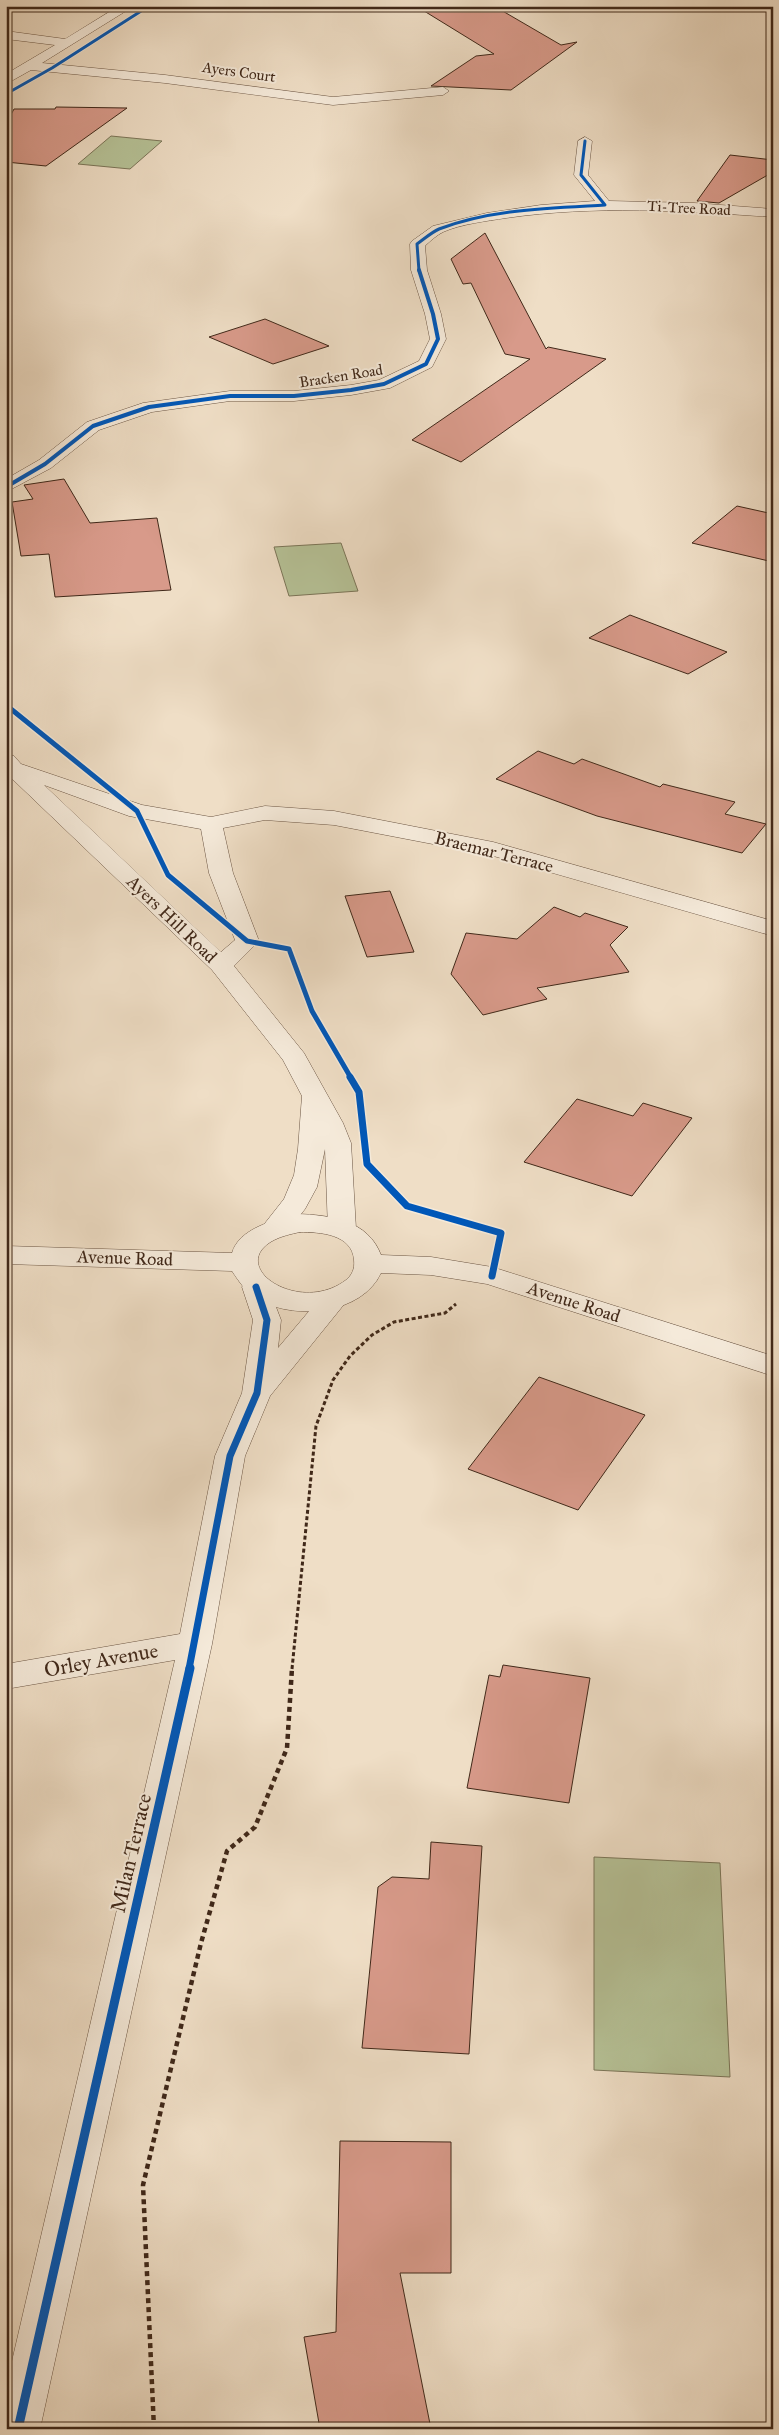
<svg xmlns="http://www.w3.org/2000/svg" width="779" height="2435" viewBox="0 0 779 2435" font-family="'IM FELL Great Primer',serif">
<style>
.green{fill:#b6c297;stroke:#7b7558}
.building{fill:#d89a8a;stroke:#402819}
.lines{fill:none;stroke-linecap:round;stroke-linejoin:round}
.minor-casing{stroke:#6c5644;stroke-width:1}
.tertiary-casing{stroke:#6c5644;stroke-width:1}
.path-far1{stroke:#402819;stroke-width:3;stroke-dasharray:4 2.5;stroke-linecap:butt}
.path{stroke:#402819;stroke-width:4.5;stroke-dasharray:5 4;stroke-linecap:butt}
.minor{fill:#f5eada;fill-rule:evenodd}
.tertiary{fill:#f5eada;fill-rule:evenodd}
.cycleway-far4-casing{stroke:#f5eada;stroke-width:4.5}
.cycleway-far3-casing{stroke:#f5eada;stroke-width:5.5}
.cycleway-far2-casing{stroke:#f5eada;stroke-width:8}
.cycleway-far1-casing{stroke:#f5eada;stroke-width:10}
.cycleway-casing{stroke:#f5eada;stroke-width:12}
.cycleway-far4{stroke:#0057b8;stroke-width:3}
.cycleway-far3{stroke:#0057b8;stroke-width:4}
.cycleway-far2{stroke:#0057b8;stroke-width:5}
.cycleway-far1{stroke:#0057b8;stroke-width:7}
.cycleway{stroke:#0057b8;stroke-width:9}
.labels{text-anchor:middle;stroke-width:4;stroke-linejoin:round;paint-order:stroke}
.far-street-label{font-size:15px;fill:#402819;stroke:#f5eada}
.street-label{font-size:18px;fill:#402819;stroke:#f5eada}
.near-street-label{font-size:21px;fill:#402819;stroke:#f5eada}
</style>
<rect width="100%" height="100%" fill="#efdec6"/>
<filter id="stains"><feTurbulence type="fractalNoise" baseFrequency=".004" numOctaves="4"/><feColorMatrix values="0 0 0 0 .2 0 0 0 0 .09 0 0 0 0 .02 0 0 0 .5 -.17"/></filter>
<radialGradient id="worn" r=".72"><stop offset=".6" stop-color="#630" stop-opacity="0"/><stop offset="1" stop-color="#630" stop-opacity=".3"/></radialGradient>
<g class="green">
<polygon points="111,136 162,141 130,169 78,164"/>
<polygon points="341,543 358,591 289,596 274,547"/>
<polygon points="594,1857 720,1863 730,2077 594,2070"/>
</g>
<g class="building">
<polygon points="416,6 494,6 561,45 577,42 511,90 431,86 476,56 494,54"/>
<polygon points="56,107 127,108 46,166 6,162 6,124 14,109 55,109"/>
<polygon points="730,155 773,160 773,172 719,203 697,201"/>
<polygon points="485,233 546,349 548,347 606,359 461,462 412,440 530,359 505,354 471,283 463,284 451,259"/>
<polygon points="265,319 329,346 273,364 209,337"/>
<polygon points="64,479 90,523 157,518 171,590 55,597 49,554 21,556 12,502 33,499 24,485"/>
<polygon points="737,506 773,514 773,562 692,543"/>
<polygon points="630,615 727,652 688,674 589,638"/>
<polygon points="538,751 574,764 582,759 660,787 663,784 735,802 725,814 766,824 742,853 597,816 496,779"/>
<polygon points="390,891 414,952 367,957 345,896"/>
<polygon points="554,907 580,917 585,913 628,927 610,945 629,972 537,988 547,999 483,1015 451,974 466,933 517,939"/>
<polygon points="577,1099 633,1116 643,1103 692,1118 632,1196 524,1162"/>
<polygon points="539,1377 645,1415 578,1510 468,1469"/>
<polygon points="503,1665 590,1678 569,1803 467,1788 489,1675 500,1677"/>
<polygon points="431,1842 482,1846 469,2054 362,2048 378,1887 392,1877 429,1879"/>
<polygon points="340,2141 451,2142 451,2273 400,2273 431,2429 320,2429 304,2337 336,2332"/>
</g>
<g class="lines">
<g class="minor-casing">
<g id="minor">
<polygon points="119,6 134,6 42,63 165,75 333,97 443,87 449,91 443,95 333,105 165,83 31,70 6,84 6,74 55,45 6,39 6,31 65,39"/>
<path d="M585 137 592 141 588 175 609 201 694 203 773 209V217C684 211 595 205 506 218 487 221 461 224 443 232 437 235 430 241 425 246L427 270 441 314 446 339 432 367 390 388 351 395 294 401H230L152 412 99 430 51 468 6 492V479L39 460 87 422 143 403 230 391H294L351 385 379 380 419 361 430 339 425 314 411 270 410 244 412 241 433 226 487 213 541 205 595 201 574 175 578 141Z"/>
<path d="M6 755 14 756 21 764 142 805 211 817 265 806 334 811 493 842 773 921V936L490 855 334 825 265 820 223 828 233 873 259 941 234 966 304 1053 343 1123 351 1143 356 1229 352 1235 342 1238 332 1235 328 1229 325 1149 317 1187 305 1209 286 1233 276 1236 266 1233 262 1227 284 1199 294 1175 298 1149 302 1096 283 1060 212 970 6 773ZM44 785 129 816 201 829 209 873 235 940 221 952Z"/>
<polygon points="256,1278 266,1281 281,1320 278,1348 326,1291 336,1288 346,1291 350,1297 270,1396 245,1456 212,1644 40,2429 6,2429 6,2387 175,1660 6,1689 6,1664 180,1634 215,1456 242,1393 253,1320 242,1287 246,1281"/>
</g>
</g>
<g class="tertiary-casing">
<path id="tertiary" d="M297 1214C330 1215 368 1220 381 1255L431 1257 492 1267 773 1356V1376L487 1284 431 1275 381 1273C362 1314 297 1320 261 1301 247 1294 240 1283 232 1271L6 1264V1246L232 1253C239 1228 275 1220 297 1214ZM300 1232C320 1232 352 1234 354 1260 355 1269 352 1275 346 1280 299 1316 225 1266 274 1240 282 1236 291 1234 300 1232Z"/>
</g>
<polyline class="path-far1" points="292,1669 316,1426 333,1380 350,1356 372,1335 394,1322 445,1313 456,1304"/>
<polyline class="path" points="154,2429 143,2185 201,1943 227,1851 255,1827 287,1748 292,1668"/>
<use href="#minor" class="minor"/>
<use href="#tertiary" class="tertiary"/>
<g class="cycleway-far4-casing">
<g id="cycleway-far4">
<polyline points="6,94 52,68 149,6"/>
<path d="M419 271 417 244C424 239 432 232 439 229 491 209 551 208 605 205L581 175 585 141"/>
</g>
</g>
<g class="cycleway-far3-casing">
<polyline id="cycleway-far3" points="6,487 45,464 93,426 149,407 230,396 294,396 351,390 384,384 426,364 438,339 433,314 419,270"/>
</g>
<g class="cycleway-far2-casing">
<polyline id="cycleway-far2" points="6,705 137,811 168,875 247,941 289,949 312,1011 351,1078"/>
</g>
<g class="cycleway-far1-casing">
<g id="cycleway-far1">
<polyline points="350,1077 359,1092 367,1164 407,1206 501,1233 492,1276"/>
<polyline points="189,1669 230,1456 257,1393 267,1320 256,1287"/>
</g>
</g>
<g class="cycleway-casing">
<polyline id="cycleway" points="18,2429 190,1668"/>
</g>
<use href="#cycleway-far4" class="cycleway-far4"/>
<use href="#cycleway-far3" class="cycleway-far3"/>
<use href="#cycleway-far2" class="cycleway-far2"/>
<use href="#cycleway-far1" class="cycleway-far1"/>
<use href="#cycleway" class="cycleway"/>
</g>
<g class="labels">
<g class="far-street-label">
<text transform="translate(239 72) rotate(8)" y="5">Ayers Court</text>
<text transform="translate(689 208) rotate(3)" y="5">Ti-Tree Road</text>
<text transform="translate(341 376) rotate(-9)" y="5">Bracken Road</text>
</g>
<g class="street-label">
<text transform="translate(494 852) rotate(14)" y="6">Braemar Terrace</text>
<text transform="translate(172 919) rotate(44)" y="6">Ayers Hill Road</text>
<text transform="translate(125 1258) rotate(2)" y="6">Avenue Road</text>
<text transform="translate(574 1302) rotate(18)" y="6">Avenue Road</text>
</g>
<g class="near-street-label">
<text transform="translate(101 1660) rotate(-10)" y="7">Orley Avenue</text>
<text transform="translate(131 1853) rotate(-77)" y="7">Milan Terrace</text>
</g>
</g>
<rect width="779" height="2435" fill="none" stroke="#efdec6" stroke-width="25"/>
<rect x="8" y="8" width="764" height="2420" fill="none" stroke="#402819" stroke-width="2.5"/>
<rect x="12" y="12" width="754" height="2410" fill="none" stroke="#402819"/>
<rect width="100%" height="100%" filter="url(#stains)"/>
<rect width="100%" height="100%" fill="url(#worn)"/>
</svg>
